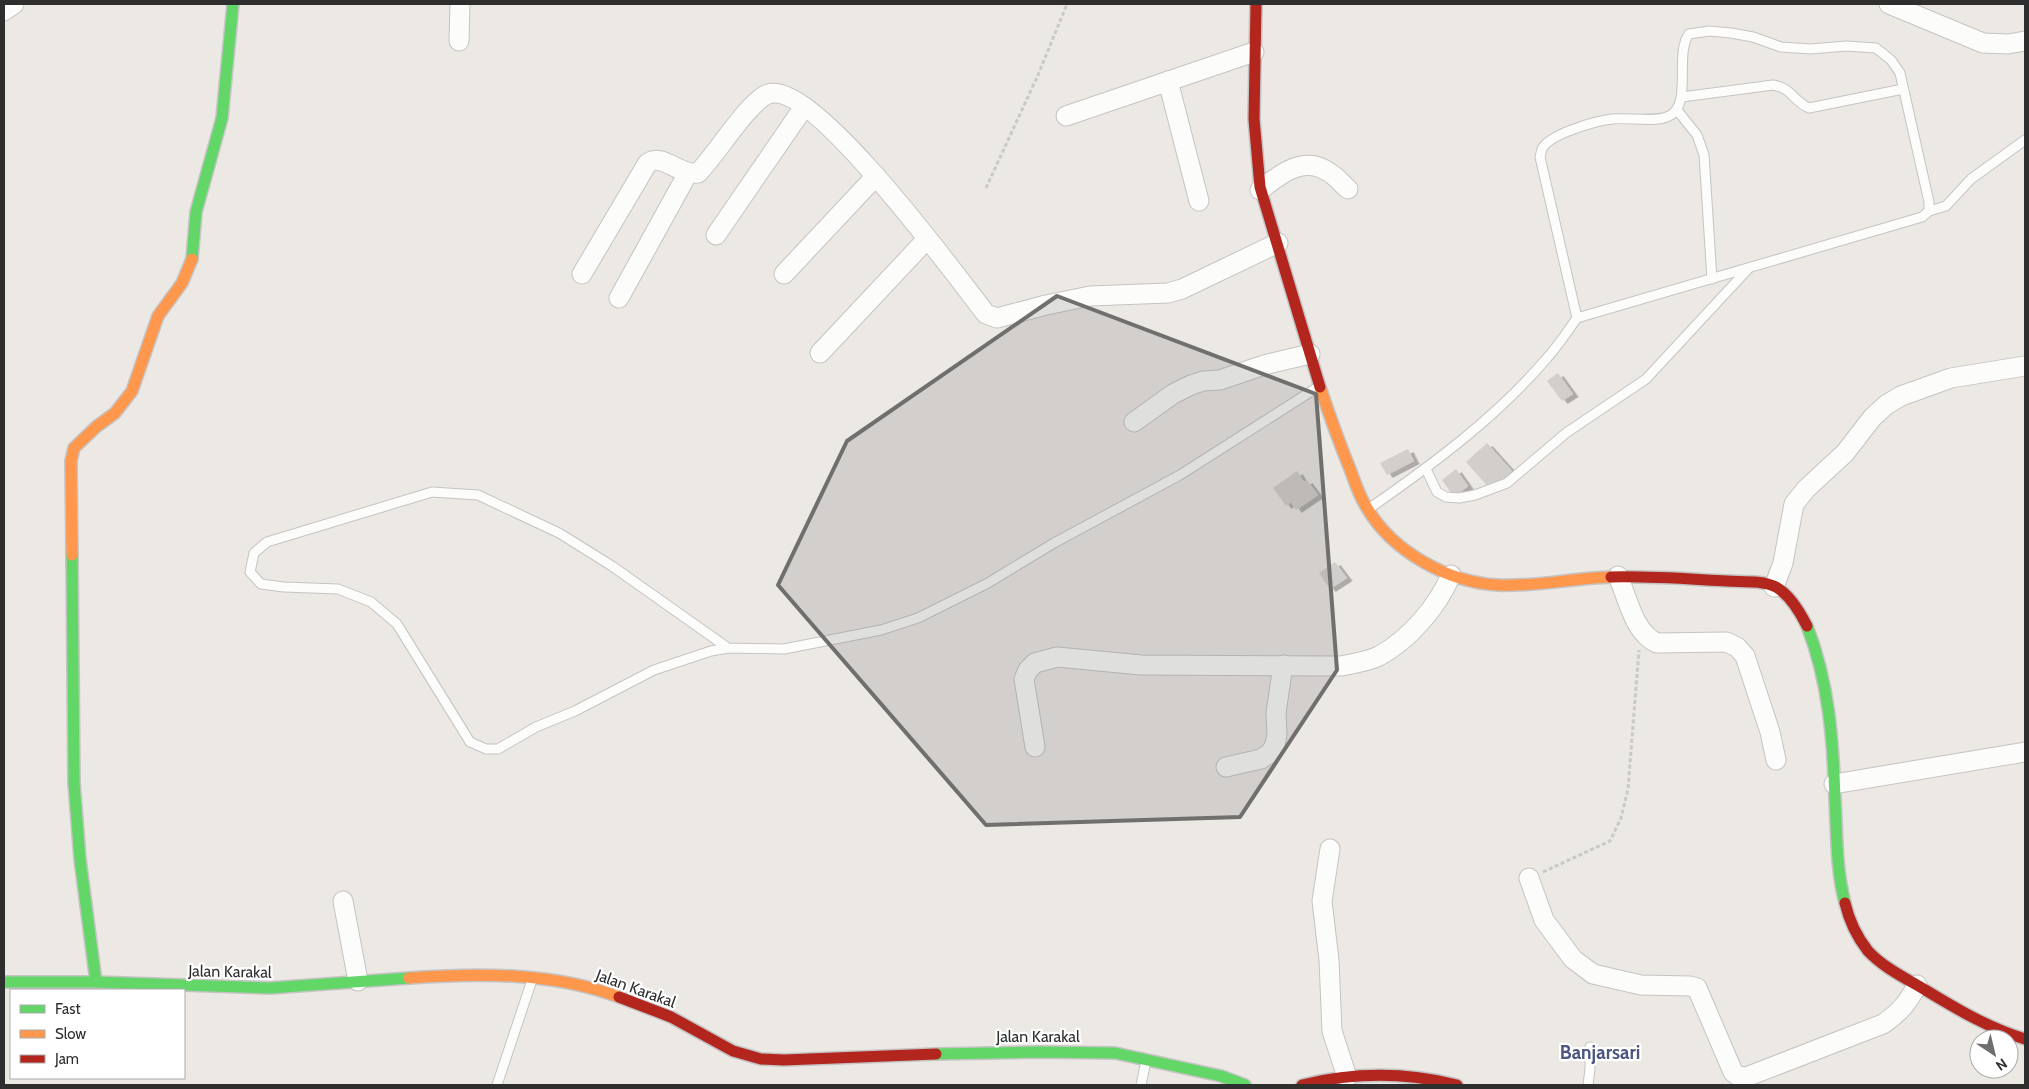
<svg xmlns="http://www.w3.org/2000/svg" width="2029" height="1089" viewBox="0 0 2029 1089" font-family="Cabin,sans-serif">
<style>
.building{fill:#d1cecb;filter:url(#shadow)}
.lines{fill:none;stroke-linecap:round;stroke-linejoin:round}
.lane-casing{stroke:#c5c4c5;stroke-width:11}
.street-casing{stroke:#c5c4c5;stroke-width:21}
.fast-casing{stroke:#c5c4c5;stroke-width:14}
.slow-casing{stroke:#c5c4c5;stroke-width:14}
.jam-casing{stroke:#c5c4c5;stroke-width:14}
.path{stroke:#c9c9c8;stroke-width:3;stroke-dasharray:4 2.5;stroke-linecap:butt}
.lane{stroke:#fcfcfb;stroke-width:9}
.street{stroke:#fcfcfb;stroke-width:19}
.fast{stroke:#63d668;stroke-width:11}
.slow{stroke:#ff974d;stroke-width:11}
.jam{stroke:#b3261e;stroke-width:11}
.marked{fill:#706f6e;fill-opacity:0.2;stroke:#706f6e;stroke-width:4;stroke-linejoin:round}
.labels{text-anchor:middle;stroke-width:4.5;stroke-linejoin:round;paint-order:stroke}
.street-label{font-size:16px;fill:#2e2e2e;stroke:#fff}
.quarter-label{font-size:19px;font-weight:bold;fill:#4d5680;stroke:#fff}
</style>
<defs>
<filter id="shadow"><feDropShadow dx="5.5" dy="3" stdDeviation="0" flood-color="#0004"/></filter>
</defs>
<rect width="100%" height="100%" fill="#ece8e4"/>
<g class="building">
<polygon points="1558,373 1573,394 1562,401 1547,381"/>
<polygon points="1487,443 1512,471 1491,490 1466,462"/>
<polygon points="1408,449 1414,461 1387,475 1380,463"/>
<polygon points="1456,469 1468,486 1454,497 1442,480"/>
<polygon points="1297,471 1304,482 1307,480 1318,495 1296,510 1291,502 1286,506 1273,488"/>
<polygon points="1335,562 1347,578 1330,589 1319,573"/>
</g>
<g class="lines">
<g class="lane-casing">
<g id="lane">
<path d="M1682 97 1773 85C1792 88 1793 101 1809 108L1903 89"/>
<polyline points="1677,110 1697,135 1704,155 1712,279"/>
<polyline points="1929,211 1946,206 1971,179 2025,140"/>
<polyline points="1426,469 1437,492 1446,497 1459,498 1475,495 1507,483 1566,433 1646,379 1749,268"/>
<path d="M1370 508C1433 464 1497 417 1547 358 1558 346 1567 332 1577 318L1922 217 1929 211V202L1900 73 1891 60 1876 48 1846 46 1811 49 1781 47 1753 37 1731 33 1709 31 1689 34C1674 54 1693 105 1669 116 1655 123 1628 117 1612 119 1596 121 1549 134 1542 149 1541 152 1541 154 1540 157L1577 318"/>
<polyline points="728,648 612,566 559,533 478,495 432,492 267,542 254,553 250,572 261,584 284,587 338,589 371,602 397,624 470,742 486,749 498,749 536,727 575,711 654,670 711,651 728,648 784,649 881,630 918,618 988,583 1054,543 1180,475 1318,387"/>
<polyline points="497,1085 532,980"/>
<polyline points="1141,1085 1146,1061"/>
<polyline points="1588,1085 1590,1069 1590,1047"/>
</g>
</g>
<g class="street-casing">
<g id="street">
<polyline points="1889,4 1983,43 2008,44 2025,41"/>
<polyline points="4,11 14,4"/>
<polyline points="459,41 460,4"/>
<polyline points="1168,81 1199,201"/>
<polyline points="1066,116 1254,52"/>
<path d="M1260 190C1280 174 1305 154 1330 173 1337 177 1342 184 1348 189"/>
<polyline points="716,235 804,107"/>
<path d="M582 274 647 164C661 151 679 176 698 173 716 155 749 101 768 94 813 79 957 277 986 314L997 318 1046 305 1090 296 1168 293 1182 289 1278 243"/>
<polyline points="784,274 876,176"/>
<polyline points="619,298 688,173"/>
<polyline points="820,353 927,239"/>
<polyline points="1134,422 1173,394 1191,385 1203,381 1220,380 1264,365 1310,354"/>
<path d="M1618 576C1628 599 1634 633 1657 643L1726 642 1737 647 1745 656 1770 732 1776 760"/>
<polyline points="1774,587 1783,563 1794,504 1806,489 1845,453 1872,418 1886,405 1901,396 1951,378 2025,366"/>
<path d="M1035 747 1024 679 1028 670 1035 663 1057 657 1141 665 1341 666C1354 663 1367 662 1379 656 1409 640 1438 606 1451 575"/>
<polyline points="1226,767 1261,759 1270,753 1275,745 1277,734 1276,713 1283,665"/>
<polyline points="1834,784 2025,752"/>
<polyline points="1330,849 1322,901 1329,960 1332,1031 1347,1077"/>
<path d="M1529 878 1544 920 1573 959 1593 974 1641 985 1690 986 1697 988 1733 1072 1738 1076 1746 1077 1883 1024C1899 1013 1908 1003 1917 985"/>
<polyline points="343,901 358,981"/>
</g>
</g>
<g class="fast-casing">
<g id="fast">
<polyline points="192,259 196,212 222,118 233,4"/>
<polyline points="72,555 74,783 80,859 96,982"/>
<path d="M1807 626C1829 682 1833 740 1835 799 1837 834 1836 869 1845 903"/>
<polyline points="4,982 96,982 270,988 409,978"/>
<polyline points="936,1054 1038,1052 1115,1053 1221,1076 1245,1085"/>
</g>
</g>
<g class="slow-casing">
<g id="slow">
<path d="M1320 387C1329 414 1339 442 1350 469 1355 482 1359 496 1367 508 1392 551 1447 582 1497 585 1535 587 1573 578 1611 577"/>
<polyline points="72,555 71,461 74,448 96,427 115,413 132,391 158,316 182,283 192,259"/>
<path d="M409 978C478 973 553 972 619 997"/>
</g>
</g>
<g class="jam-casing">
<g id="jam">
<polyline points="1256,4 1254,119 1260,187 1320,387"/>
<path d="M1611 577C1650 576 1688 579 1727 581 1742 582 1761 580 1776 587 1790 595 1800 612 1807 626"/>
<path d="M1845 903C1849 920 1857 937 1868 951 1883 967 1903 977 1922 988 1955 1008 1988 1028 2025 1039"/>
<polyline points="619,997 671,1017 733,1051 761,1059 784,1060 936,1054"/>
<path d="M1302 1085C1354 1072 1405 1072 1457 1085"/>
</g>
</g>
<g class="path">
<polyline points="986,188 1038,75 1067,4"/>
<polyline points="1543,872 1610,841 1621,818 1628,789 1639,650"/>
</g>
<use href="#lane" class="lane"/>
<use href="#street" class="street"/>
<use href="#fast" class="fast"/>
<use href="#slow" class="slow"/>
<use href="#jam" class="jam"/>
</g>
<path class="marked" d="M1057 296 1316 394 1337 670 1240 817 986 825 778 585 847 441Z"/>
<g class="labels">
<g class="street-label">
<text transform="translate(230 971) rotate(1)" y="6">Jalan Karakal</text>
<text transform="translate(636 988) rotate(20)" y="6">Jalan Karakal</text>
<text x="1038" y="1042">Jalan Karakal</text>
</g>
<g class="quarter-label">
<text x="1600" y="1059">Banjarsari</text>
</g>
</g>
<rect width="2029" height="1089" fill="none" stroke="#2e2e2e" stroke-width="10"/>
<rect x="10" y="989" width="175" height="90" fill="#ffffff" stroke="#ababab"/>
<rect x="20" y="1005" width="25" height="8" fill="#63d668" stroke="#ababab"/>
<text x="55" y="1014" font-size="15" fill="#2e2e2e">Fast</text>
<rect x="20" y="1030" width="25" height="8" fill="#ff974d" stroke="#ababab"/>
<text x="55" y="1039" font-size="15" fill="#2e2e2e">Slow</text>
<rect x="20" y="1055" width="25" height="8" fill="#b3261e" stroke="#ababab"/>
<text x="55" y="1064" font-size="15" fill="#2e2e2e">Jam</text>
<g transform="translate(1994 1054) rotate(145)"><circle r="24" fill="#ffffff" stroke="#ababab"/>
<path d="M0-4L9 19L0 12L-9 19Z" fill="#706f6e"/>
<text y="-8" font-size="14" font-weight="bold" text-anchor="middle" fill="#2e2e2e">N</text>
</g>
</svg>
